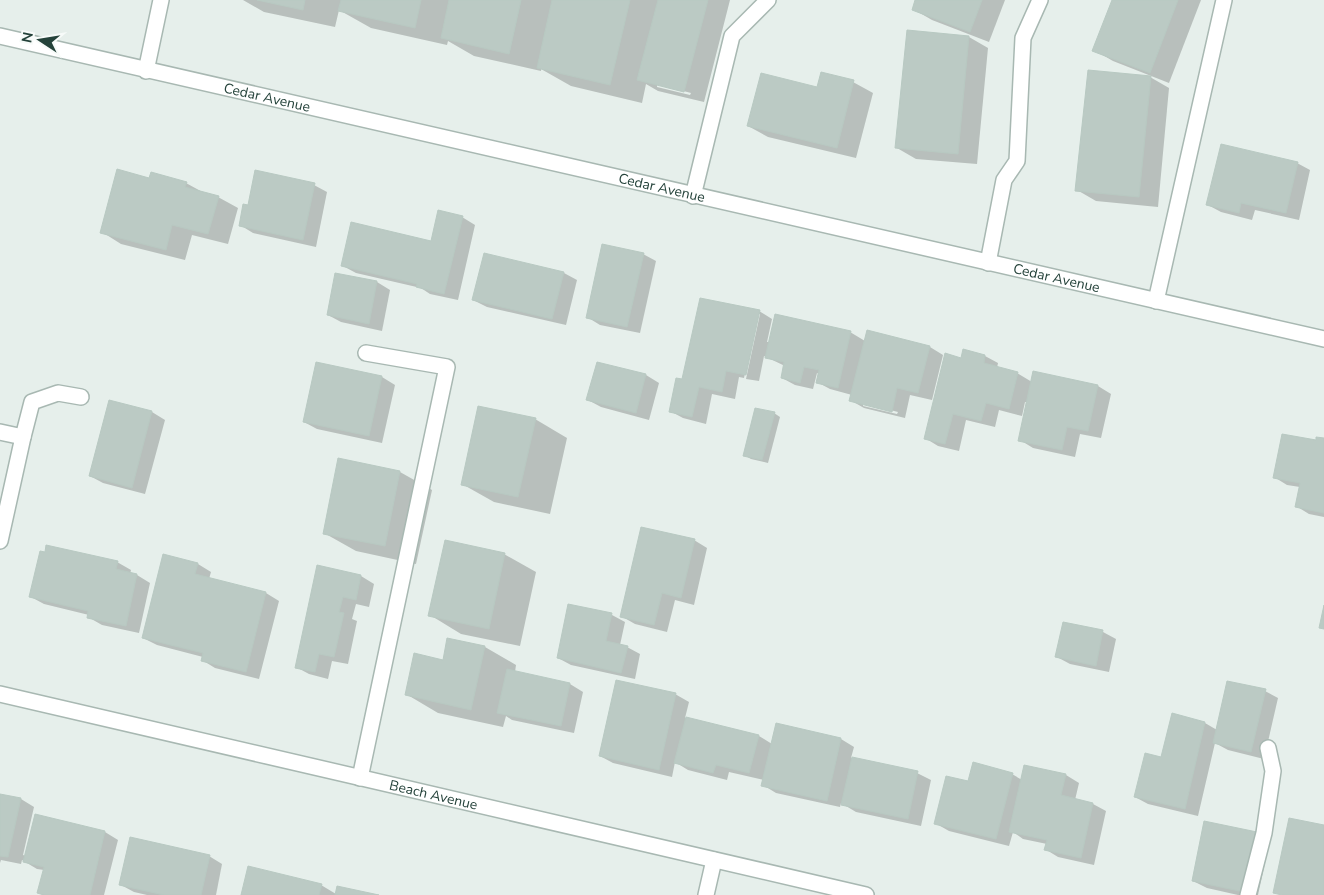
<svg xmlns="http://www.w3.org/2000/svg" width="1324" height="895" viewBox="0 0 1324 895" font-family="'Nunito Sans',sans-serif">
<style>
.shadow{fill:#0003;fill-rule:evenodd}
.building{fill:#bbcac4;stroke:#b8c9c2}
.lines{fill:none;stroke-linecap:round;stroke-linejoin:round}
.minor-casing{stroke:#a8b8b2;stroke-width:18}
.minor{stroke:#fff;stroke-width:15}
.labels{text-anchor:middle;stroke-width:4.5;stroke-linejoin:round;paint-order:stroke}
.street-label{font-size:14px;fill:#24423a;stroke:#f7fbf9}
</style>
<rect width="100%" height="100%" fill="#e6efeb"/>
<g class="shadow">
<path d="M243 0H730L704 102 658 91 646 84 642 103 571 86 541 69V71L474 56 448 41 447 45 371 28 339 10 335 27 264 12ZM657 84 691 93 690 95 657 87Z"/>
<polygon points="917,0 1005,0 989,42 932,20 913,9"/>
<polygon points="1113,0 1201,0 1169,83 1113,61 1094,50"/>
<polygon points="908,31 969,37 988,48 977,164 916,159 897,148"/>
<polygon points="1150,77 1169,88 1158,207 1096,201 1077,190"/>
<polygon points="853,82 873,93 856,158 768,137 748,126 818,89"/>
<polygon points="1297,163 1310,170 1299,220 1255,210 1252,220 1221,212 1208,205"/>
<polygon points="150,179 186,183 206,194 218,197 238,208 228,244 192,235 185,260 121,244 102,232"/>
<polygon points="314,185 327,192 316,247 253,233 240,225"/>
<polygon points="462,217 475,225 458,300 430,294 421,288 356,273 343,266 432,242"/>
<polygon points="643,254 656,261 640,333 600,325 587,317"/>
<polygon points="564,273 577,280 566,325 487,307 473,300"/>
<polygon points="336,274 377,282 390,290 382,331 341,322 328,315"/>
<path d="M759 311 772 319 767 342H770L850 332 865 341 930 347 943 355 932 400 910 395 905 418 864 408 850 400 852 395 830 389 817 382 819 374 817 373 813 389 795 385 782 378 785 366 764 356 759 381 746 379 760 314H757L744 378 739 377 735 399 712 394 706 424 683 418 670 411 683 381ZM863 403 898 412 897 414 863 406Z"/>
<polygon points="964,351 985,356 998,363 997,368 1017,373 1032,382 1034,373 1098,386 1111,394 1101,438 1080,434 1075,457 1033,448 1020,440 1028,402 1025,402 1022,416 999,410 995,427 966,420 959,451 938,446 925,438 962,359"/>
<polygon points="646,375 659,383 649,420 601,407 588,400"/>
<polygon points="382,377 395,385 382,443 317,429 304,422"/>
<polygon points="152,412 165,420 145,494 103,483 90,476"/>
<polygon points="774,413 780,417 768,463 751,459 744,455"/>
<polygon points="535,419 567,438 550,514 494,502 462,484"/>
<polygon points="1324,440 1324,517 1309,514 1296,506 1300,487 1287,485 1274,477 1317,442"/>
<polygon points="400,472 432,490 416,564 356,551 324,533"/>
<polygon points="694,540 707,548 694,605 675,600 667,632 635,624 621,616"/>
<polygon points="504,554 536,572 520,646 461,634 430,615"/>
<polygon points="117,562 131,570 130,574 137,575 150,583 139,633 102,625 88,617 89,615 44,604 31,597"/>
<polygon points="198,564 211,572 209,579 266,593 279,601 259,679 215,668 202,660 203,657 157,645 143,638"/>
<polygon points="318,567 361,576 374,584 369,607 356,604 352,619 357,621 348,664 332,661 328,679 309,674 296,667"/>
<polygon points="569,605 612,615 625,622 620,645 627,647 640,654 635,679 571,665 558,658"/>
<polygon points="1064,623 1103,632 1116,639 1109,672 1070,664 1057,657"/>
<polygon points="485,647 516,665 515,672 570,684 583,692 574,733 512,720 506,716 503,727 438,713 406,694 444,661"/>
<polygon points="1265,691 1278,698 1264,759 1228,750 1215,743 1198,816 1148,804 1135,797 1162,758 1173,715 1205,723 1217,730"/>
<polygon points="675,694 689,702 685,718 759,736 772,744 841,739 854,747 851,758 917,773 931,780 921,826 856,812 841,803 840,807 776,793 763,785 764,780 729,772 727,780 688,770 675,762 672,777 613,763 600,756"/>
<polygon points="1012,774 1022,780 1066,775 1079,783 1075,800 1093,804 1106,811 1094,865 1058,857 1045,849 1047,844 1023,839 1013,832 1009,846 949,831 935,823 969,783"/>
<polygon points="0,795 21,799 34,807 23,855 26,856 36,815 105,832 118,840 104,895 43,895 39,893 44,870 37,869 22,860 21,864 1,860 0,863"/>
<polygon points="1270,840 1258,895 1238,895 1207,888 1193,881"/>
<polygon points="209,856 222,864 216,895 147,895 134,892 121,885"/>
<polygon points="321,885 336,894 373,895 243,895"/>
</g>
<g class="building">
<polygon points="257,0 305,0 303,10"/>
<polygon points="341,0 421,0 415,28 338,11"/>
<polygon points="449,0 521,0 509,54 441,38"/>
<polygon points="552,0 630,0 610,85 537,68"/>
<polygon points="658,0 708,0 684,92 637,80"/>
<polygon points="915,0 982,0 970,32 912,10"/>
<polygon points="1112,0 1178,0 1150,73 1092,51"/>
<polygon points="907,30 969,36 958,154 895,148"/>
<polygon points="1088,70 1151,76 1139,197 1075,191"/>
<polygon points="821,72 854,80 837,148 747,126 761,73 817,87"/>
<polygon points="1221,144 1298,162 1286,213 1241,203 1239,213 1206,205"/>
<polygon points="117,169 149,178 151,172 187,182 185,187 219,196 208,234 172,225 166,250 100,233"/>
<polygon points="255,170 315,183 303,240 239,226 243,204 248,205"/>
<polygon points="438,210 463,216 444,294 416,287 417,284 341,266 351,222 431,241"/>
<polygon points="602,244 644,253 627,327 586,318"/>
<polygon points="484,253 564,272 552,319 472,300"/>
<polygon points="335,273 377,281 369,324 327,315"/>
<polygon points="700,298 760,310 746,375 726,371 722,392 699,387 692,417 669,412 676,378 682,379"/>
<polygon points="775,314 851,331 838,388 816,383 819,370 804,367 800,383 781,378 784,362 765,358"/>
<polygon points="867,330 930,346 918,393 897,388 892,412 849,401"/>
<polygon points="963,349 985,355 984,363 1018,372 1009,409 986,403 981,421 953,414 945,444 924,439 945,353 961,358"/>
<polygon points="316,362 382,376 369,436 303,422"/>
<polygon points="597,362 646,374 636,413 586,400"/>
<polygon points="1033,371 1098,385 1088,431 1067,427 1062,450 1018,441"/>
<polygon points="109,400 152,411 132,488 89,476"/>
<polygon points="478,406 536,418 518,497 461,485"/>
<polygon points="755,408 775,412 762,460 743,456"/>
<polygon points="1282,434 1316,440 1316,437 1324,438 1324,513 1295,507 1300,483 1273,478"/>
<polygon points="338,458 400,471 385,546 323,534"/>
<polygon points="641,527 695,539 681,598 662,593 654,625 620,617"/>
<polygon points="445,540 505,553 489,629 428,616"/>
<polygon points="46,545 118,561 116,569 137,574 126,626 87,618 88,611 29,597 40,551 45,552"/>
<polygon points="163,554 198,563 195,574 266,592 246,672 201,661 203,653 142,638"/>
<polygon points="317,565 361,575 356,600 343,597 339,612 344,613 334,657 319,654 315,672 295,668"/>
<polygon points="568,604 612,613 606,641 628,646 621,673 557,658"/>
<polygon points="1324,605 1324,629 1319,628"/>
<polygon points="1063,622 1103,630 1096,666 1055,657"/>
<polygon points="447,638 485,646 471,710 405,695 414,653 443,660"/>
<polygon points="507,669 570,683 561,726 497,713"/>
<polygon points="616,680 676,693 659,770 599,756"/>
<polygon points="1227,681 1266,689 1251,752 1213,743"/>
<polygon points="1172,713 1205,722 1185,809 1134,797 1145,753 1161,757"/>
<polygon points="686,717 759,735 749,773 716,765 713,773 674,763"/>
<polygon points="776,723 841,738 827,801 761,786"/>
<polygon points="852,757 918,771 908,819 841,805"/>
<polygon points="973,762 1013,773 996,839 934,824 946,776 968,781"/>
<polygon points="1024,765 1066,774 1061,795 1093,803 1081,858 1044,850 1047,840 1009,832"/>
<polygon points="0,794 21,798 8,857 0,856"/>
<polygon points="35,814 105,831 90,895 44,895 37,893 44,867 23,862"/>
<polygon points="1289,818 1324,825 1324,895 1282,895 1273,893"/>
<polygon points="1204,821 1257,832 1244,892 1192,881"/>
<polygon points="130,837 210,855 201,895 164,895 119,885"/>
<polygon points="248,866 322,884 319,895 241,895"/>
<polygon points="337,886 379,895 335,895"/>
</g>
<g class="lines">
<g class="minor-casing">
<g id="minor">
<path id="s1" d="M0 36 1324 339"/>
<polyline points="146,71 161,0"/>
<polyline points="693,196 732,36 768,0"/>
<polyline points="988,263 1004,180 1017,161 1023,38 1040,0"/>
<polyline points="1156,301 1224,0"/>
<polyline points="0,432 23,437 0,541"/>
<polyline points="23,437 32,402 58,393 81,397"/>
<path id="s2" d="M0 694 866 895"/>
<polyline points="360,778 447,367 366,353"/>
<polyline points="706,895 714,860"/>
<polyline points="1248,895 1264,833 1273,771 1268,748"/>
</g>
</g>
<use href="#minor" class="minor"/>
</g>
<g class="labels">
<g class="street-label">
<text dy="5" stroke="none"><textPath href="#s1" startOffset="274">Cedar Avenue</textPath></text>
<text dy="5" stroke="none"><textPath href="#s1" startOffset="679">Cedar Avenue</textPath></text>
<text dy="5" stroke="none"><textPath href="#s1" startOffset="1084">Cedar Avenue</textPath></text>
<text dy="5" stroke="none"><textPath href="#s2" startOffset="445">Beach Avenue</textPath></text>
</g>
</g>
<g transform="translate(40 40) rotate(282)" stroke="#f7fbf9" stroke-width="4" paint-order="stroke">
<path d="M0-4L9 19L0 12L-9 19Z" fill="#24423a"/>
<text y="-8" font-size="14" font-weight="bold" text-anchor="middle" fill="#24423a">N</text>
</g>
</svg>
